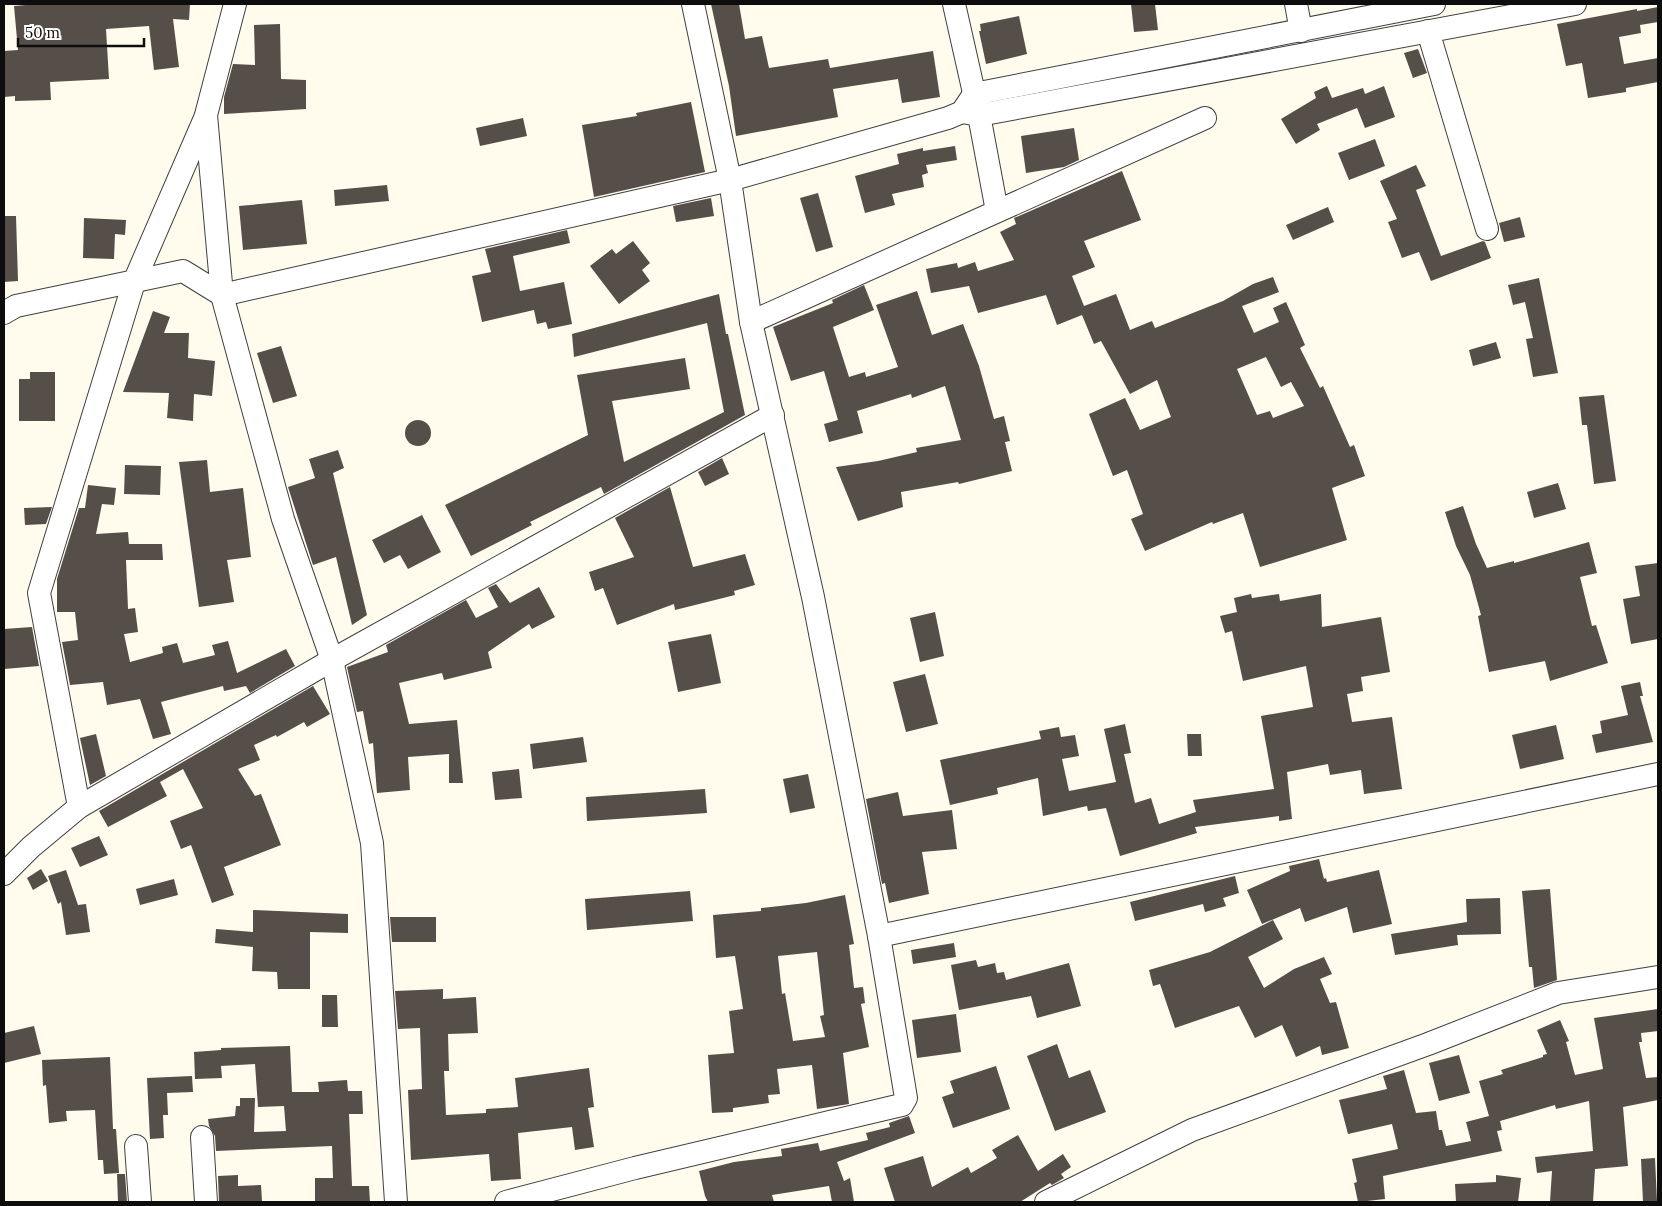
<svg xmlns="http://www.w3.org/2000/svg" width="1662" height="1206" viewBox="0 0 1662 1206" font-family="Lora,serif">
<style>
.building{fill:#564e49;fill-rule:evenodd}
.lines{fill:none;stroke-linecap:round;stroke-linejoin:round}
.minor-casing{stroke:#404040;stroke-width:24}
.minor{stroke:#fff;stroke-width:22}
</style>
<rect width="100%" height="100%" fill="#fffbed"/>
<g class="building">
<polygon points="37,4 190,4 189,20 173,19 179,67 154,70 149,26 106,29 109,79 50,82 51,100 15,101 15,96 4,97 4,51 18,50 14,6"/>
<polygon points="711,4 739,4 745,39 762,36 769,68 828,59 830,68 933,51 940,97 902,103 898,79 833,89 838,117 736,136 729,86"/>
<polygon points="1131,4 1155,4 1158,30 1134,32"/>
<polygon points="1658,7 1658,22 1640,25 1641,33 1619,37 1624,64 1658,58 1658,82 1626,88 1626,92 1588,98 1582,63 1566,66 1557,24 1637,9 1637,11"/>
<polygon points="1019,16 1027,54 986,64 979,31 981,31 980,24"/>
<polygon points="280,24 281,79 306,80 306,109 224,114 224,97 233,64 255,65 254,25"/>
<polygon points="1418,49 1427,73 1413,78 1404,53"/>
<polygon points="1327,86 1332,98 1363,88 1365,94 1384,86 1395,117 1365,128 1357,108 1317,124 1320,130 1296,144 1281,119 1316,98 1314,92"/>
<polygon points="691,102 705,172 594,197 582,125 637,116 636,113"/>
<polygon points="523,118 527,136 480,146 476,128"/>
<polygon points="1074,128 1079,160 1064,167 1026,173 1021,136"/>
<polygon points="1375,139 1385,166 1349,180 1338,153"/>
<polygon points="955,146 957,160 926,165 928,173 922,175 924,187 892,194 895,205 865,213 855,176 899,164 897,154 923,148 923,151"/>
<polygon points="1416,165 1426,186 1416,190 1441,256 1483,241 1485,242 1491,258 1431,281 1419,252 1402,258 1388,222 1397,219 1380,181"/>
<path d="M1122 171 1141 220 1084 241 1095 267 1072 276 1084 306 1116 294 1130 330 1152 321 1155 328 1223 301 1253 284 1273 277 1279 292 1242 306 1254 333 1279 322 1273 308 1286 302 1305 345 1300 348 1320 388 1323 386 1350 447 1354 445 1365 476 1332 488 1347 540 1260 567 1243 513 1213 524 1212 522 1145 551 1131 519 1143 514 1127 470 1113 476 1089 414 1125 398 1140 430 1171 417 1157 380 1130 394 1101 341 1094 344 1082 315 1057 325 1046 295 978 313 969 286 931 293 926 269 957 263 958 268 975 262 978 271 1014 260 1000 232 1016 224 1014 218ZM1266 357 1281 387 1291 382 1304 406 1273 418 1270 411 1257 415 1237 369Z"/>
<polygon points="387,185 389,201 335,206 334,190"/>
<polygon points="818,193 833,247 816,252 800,198"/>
<polygon points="711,198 714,216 676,222 673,206"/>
<polygon points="302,200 307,244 243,250 239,206"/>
<polygon points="1328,207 1334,222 1293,240 1286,225"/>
<polygon points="4,216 16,216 18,281 4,282"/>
<polygon points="1520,217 1525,237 1504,242 1499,223"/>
<polygon points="84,218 126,220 125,235 115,234 114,259 83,258"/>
<polygon points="567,230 570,243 513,256 520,291 564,282 572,324 548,329 546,322 537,324 534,310 482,322 472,276 491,272 485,249"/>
<polygon points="633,241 650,263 642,270 650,281 619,304 590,266 612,249 616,254"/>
<polygon points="1539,278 1558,373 1533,377 1526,339 1533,338 1525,302 1513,305 1508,285"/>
<polygon points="864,285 874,310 833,327 849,377 865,372 866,377 898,367 876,305 917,291 932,335 963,324 979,366 994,419 1004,416 1010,441 1005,442 1012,471 959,484 958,482 901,492 903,507 858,521 836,467 878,461 917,452 916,448 961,440 945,386 912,398 911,394 857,411 863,433 829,442 824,424 838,420 824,371 791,381 773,327 833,303 832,300"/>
<polygon points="719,294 726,334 728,334 745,415 604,494 601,487 530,522 532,525 471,556 445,505 588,435 577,375 685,358 690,389 612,401 624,462 724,412 707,323 574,357 572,334"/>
<polygon points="153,311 170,317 164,333 189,333 188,358 215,361 212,396 194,394 193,421 167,418 169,393 123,392"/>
<polygon points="1496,342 1501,358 1473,366 1469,350"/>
<polygon points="281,346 297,396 273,403 257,353"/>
<polygon points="30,372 55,372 55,421 19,421 19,379 30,379"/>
<polygon points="1604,395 1616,481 1594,484 1587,425 1582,425 1579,397"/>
<circle cx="418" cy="433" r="13"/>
<polygon points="338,450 344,468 333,473 367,615 352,625 336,557 313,565 288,487 315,478 309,459"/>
<polygon points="722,458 729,474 705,486 698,472"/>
<polygon points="207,460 210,492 243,488 251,557 227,560 234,602 199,607 179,462"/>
<polygon points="125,465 161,466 160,495 124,494"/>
<polygon points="1558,483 1566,509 1534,518 1527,492"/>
<polygon points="88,485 116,488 114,505 102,504 96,534 128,532 129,544 162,544 163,560 126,560 128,609 135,608 138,632 124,634 130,662 163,653 162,647 177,643 183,663 215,655 212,645 228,641 237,673 286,649 295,666 250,693 246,686 224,691 223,686 161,702 171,734 153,739 140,699 107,705 103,682 70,685 62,642 78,640 75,612 57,612 57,579 79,508 85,508"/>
<polygon points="670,487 693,567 745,554 755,585 734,591 735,595 675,610 674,604 617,625 603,588 595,591 589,572 634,557 615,518"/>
<polygon points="1463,506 1476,544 1487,568 1514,561 1514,563 1589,542 1597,573 1580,577 1592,626 1596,625 1608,663 1550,681 1545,661 1489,672 1478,616 1481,615 1470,575 1456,546 1445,512"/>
<polygon points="52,507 46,524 25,525 24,508"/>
<polygon points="422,515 441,552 408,569 400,555 384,563 372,540"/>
<polygon points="1658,563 1658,639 1631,644 1623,599 1640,596 1635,566"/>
<polygon points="496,584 510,603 539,587 555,617 532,629 529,624 488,652 492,668 444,680 442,673 399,683 409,724 457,720 463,783 449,783 449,754 408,757 410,790 377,793 373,743 369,744 363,711 357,712 347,667 388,652 386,645 466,600 476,618 498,607 488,588"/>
<polygon points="1251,594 1252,598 1279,594 1280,601 1321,594 1322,627 1381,617 1390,672 1361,677 1363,691 1347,694 1352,722 1392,717 1402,789 1364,794 1361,770 1330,775 1328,764 1287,772 1292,819 1279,821 1279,816 1195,827 1197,833 1120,856 1106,808 1088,811 1087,806 1043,816 1038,778 997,788 998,794 950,805 940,760 1041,739 1039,731 1059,727 1061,737 1075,735 1079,756 1062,759 1069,791 1116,782 1104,729 1125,724 1131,753 1124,754 1135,803 1151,798 1159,824 1196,812 1193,800 1274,789 1261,716 1313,707 1306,666 1243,681 1232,631 1225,633 1220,616 1237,612 1234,598"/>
<polygon points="935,612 944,656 920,662 910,618"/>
<polygon points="32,627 39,666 4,669 4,629"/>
<polygon points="711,634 721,683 678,692 668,642"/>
<polygon points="925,674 938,724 906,732 893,682"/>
<polygon points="1640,682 1643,696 1640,696 1653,742 1596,753 1592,735 1602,733 1600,721 1628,715 1621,686"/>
<polygon points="313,686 330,714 307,727 304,722 277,737 276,735 254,745 260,760 238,769 255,796 261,794 281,845 224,867 234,895 212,903 191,845 181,849 170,821 203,808 183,769 160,782 167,796 108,827 99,811"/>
<polygon points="1556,725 1564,759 1520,769 1512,735"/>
<polygon points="96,734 106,776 90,785 80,738"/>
<polygon points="1187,734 1201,734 1202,756 1188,756"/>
<polygon points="583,737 587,762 533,769 530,744"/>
<polygon points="519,769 522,798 495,800 492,772"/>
<polygon points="808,774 815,808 790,813 783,779"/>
<polygon points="705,789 707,813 587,821 586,797"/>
<polygon points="898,792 903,816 952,810 957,849 922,852 929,894 889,903 885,883 882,884 866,799"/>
<polygon points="99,836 108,855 80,867 71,848"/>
<polygon points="1319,859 1324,879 1326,878 1327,882 1379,870 1392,924 1353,933 1347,907 1305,922 1300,908 1262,924 1247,890 1290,871 1289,866"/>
<polygon points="41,869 48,881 33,890 27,878"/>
<polygon points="66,870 78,905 86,904 90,932 66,935 61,902 58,904 48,876"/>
<polygon points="1235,876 1239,893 1223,898 1226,906 1205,912 1203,904 1135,921 1130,902"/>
<polygon points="174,879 178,895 140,905 136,889"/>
<polygon points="1550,889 1557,980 1534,988 1532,967 1529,967 1522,891"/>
<polygon points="690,891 693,921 587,930 585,899"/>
<path d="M845 895 854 944 849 945 854 988 863 987 865 1003 861 1004 869 1047 843 1053 849 1104 817 1109 812 1065 777 1069 780 1094 768 1095 769 1103 733 1108V1112L712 1113 708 1055 734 1053 729 1011 743 1009 735 956 716 958 713 915 761 911V908L806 903ZM817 952 824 1015 820 1016 825 1037 793 1041 785 993 782 994 778 956Z"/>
<polygon points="1500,898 1501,934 1457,935 1458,945 1395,955 1391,934 1467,922 1466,899"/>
<polygon points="253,910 348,914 348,933 310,932 310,989 278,989 277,972 252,971 253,947 215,943 216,929 253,932"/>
<polygon points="390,917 436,917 436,942 392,942"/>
<polygon points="1273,920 1283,939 1248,957 1264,988 1294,969 1324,957 1332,974 1320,979 1330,1003 1336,1002 1349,1048 1322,1055 1320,1046 1296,1057 1282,1025 1255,1038 1239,1006 1175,1028 1160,984 1153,986 1149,970 1210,952"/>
<polygon points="954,943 956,957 913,964 911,950"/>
<polygon points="976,960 978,967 995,963 997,973 1004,972 1006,980 1069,963 1081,1006 1037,1018 1031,996 959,1010 951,965"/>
<polygon points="443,989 443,999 476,997 478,1033 448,1034 449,1071 444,1071 446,1115 486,1113 486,1109 518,1107 515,1078 589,1068 594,1107 588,1108 594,1147 575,1150 572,1127 518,1133 521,1179 491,1181 489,1154 411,1160 408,1090 422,1089 420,1028 398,1029 395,991"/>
<polygon points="322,995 337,995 338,1027 322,1027"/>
<polygon points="1658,1009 1658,1031 1641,1033 1642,1042 1639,1042 1646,1078 1658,1077 1658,1100 1623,1107 1628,1166 1595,1169 1593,1202 1550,1202 1552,1171 1537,1173 1535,1157 1593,1151 1589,1101 1556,1109 1555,1105 1500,1121 1502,1130 1497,1131 1502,1151 1383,1176 1385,1199 1358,1202 1354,1183 1357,1182 1352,1159 1398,1149 1392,1124 1348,1134 1339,1100 1387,1089 1383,1076 1404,1070 1416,1113 1436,1111 1439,1130 1442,1130 1446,1146 1471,1141 1466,1122 1489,1116 1479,1081 1503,1074 1501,1070 1543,1057 1543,1055 1547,1054 1537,1030 1560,1020 1569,1041 1566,1042 1575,1075 1603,1069 1594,1018"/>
<polygon points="956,1014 961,1052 917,1058 912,1020"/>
<polygon points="34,1026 41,1054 4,1063 4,1033"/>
<polygon points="1057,1044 1069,1078 1090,1070 1106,1112 1055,1131 1027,1056"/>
<polygon points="290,1046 292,1092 319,1092 318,1082 347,1080 348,1091 362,1091 363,1114 349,1114 352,1186 369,1186 370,1202 315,1202 315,1178 333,1178 332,1146 216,1151 215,1136 209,1126 208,1119 235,1116 236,1106 240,1106 240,1098 255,1098 254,1132 286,1131 284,1106 258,1107 255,1064 221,1066 222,1078 195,1079 194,1052 221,1050 221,1048"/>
<polygon points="1459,1055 1470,1093 1439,1101 1429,1063"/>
<polygon points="110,1057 113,1129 116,1129 119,1173 104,1174 103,1160 98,1160 95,1110 66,1111 67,1121 49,1123 46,1085 43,1086 42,1060"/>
<polygon points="996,1066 1010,1109 953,1128 942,1097 954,1093 950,1081"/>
<polygon points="192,1076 193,1092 167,1093 168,1115 163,1115 164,1138 150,1139 147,1078"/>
<polygon points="909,1116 915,1133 837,1162 844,1181 850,1178 854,1202 832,1202 829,1186 772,1195 774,1202 708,1202 705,1196 699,1171 734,1162 782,1156 781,1149 818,1143 820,1151 868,1140 866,1133 890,1127 889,1123"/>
<polygon points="1018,1135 1038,1171 1063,1154 1071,1167 1061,1174 1064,1178 1052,1185 1050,1183 1020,1202 895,1202 884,1168 923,1156 932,1187 968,1167 971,1173 997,1158 992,1150"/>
<polygon points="1655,1158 1657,1202 1643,1202 1641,1159"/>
<polygon points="117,1174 125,1174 127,1202 118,1202"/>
<polygon points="238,1175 238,1186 261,1185 262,1201 219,1202 218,1176"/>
<polygon points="1496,1175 1521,1178 1518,1202 1456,1202 1455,1184 1496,1182"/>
</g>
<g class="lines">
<g class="minor-casing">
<g id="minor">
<polyline points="235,4 206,115 222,295 283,519 332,660 372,843 396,1202"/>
<polyline points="954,4 979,115 997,211"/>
<polyline points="1296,4 1301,31"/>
<polyline points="1428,31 1487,229"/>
<polyline points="962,112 979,115 1575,4"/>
<polyline points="4,313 16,306 183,271 222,295 730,180 948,118 962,112 974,94 1434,4"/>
<polyline points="751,322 1205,118"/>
<polyline points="79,807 39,593 134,282 205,118"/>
<polyline points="4,874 31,847 79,807 332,660 773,415"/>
<polyline points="879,936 1658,774"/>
<polyline points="202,1137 206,1202"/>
<polyline points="136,1146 140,1202"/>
<polyline points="506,1202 635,1168 893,1107 902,1105 906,1098 879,936 813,597 751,322 730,180 693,4"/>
<polyline points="1046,1202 1192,1130 1428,1044 1558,993 1658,977"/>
</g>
</g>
<use href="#minor" class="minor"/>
</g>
<rect width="1662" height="1206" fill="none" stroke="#0d0d0d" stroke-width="10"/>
<path d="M18 38v8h126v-8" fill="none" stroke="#0d0d0d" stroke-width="2.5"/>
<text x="25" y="38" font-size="15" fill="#0d0d0d" stroke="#ffffff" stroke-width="4" paint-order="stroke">50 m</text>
</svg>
